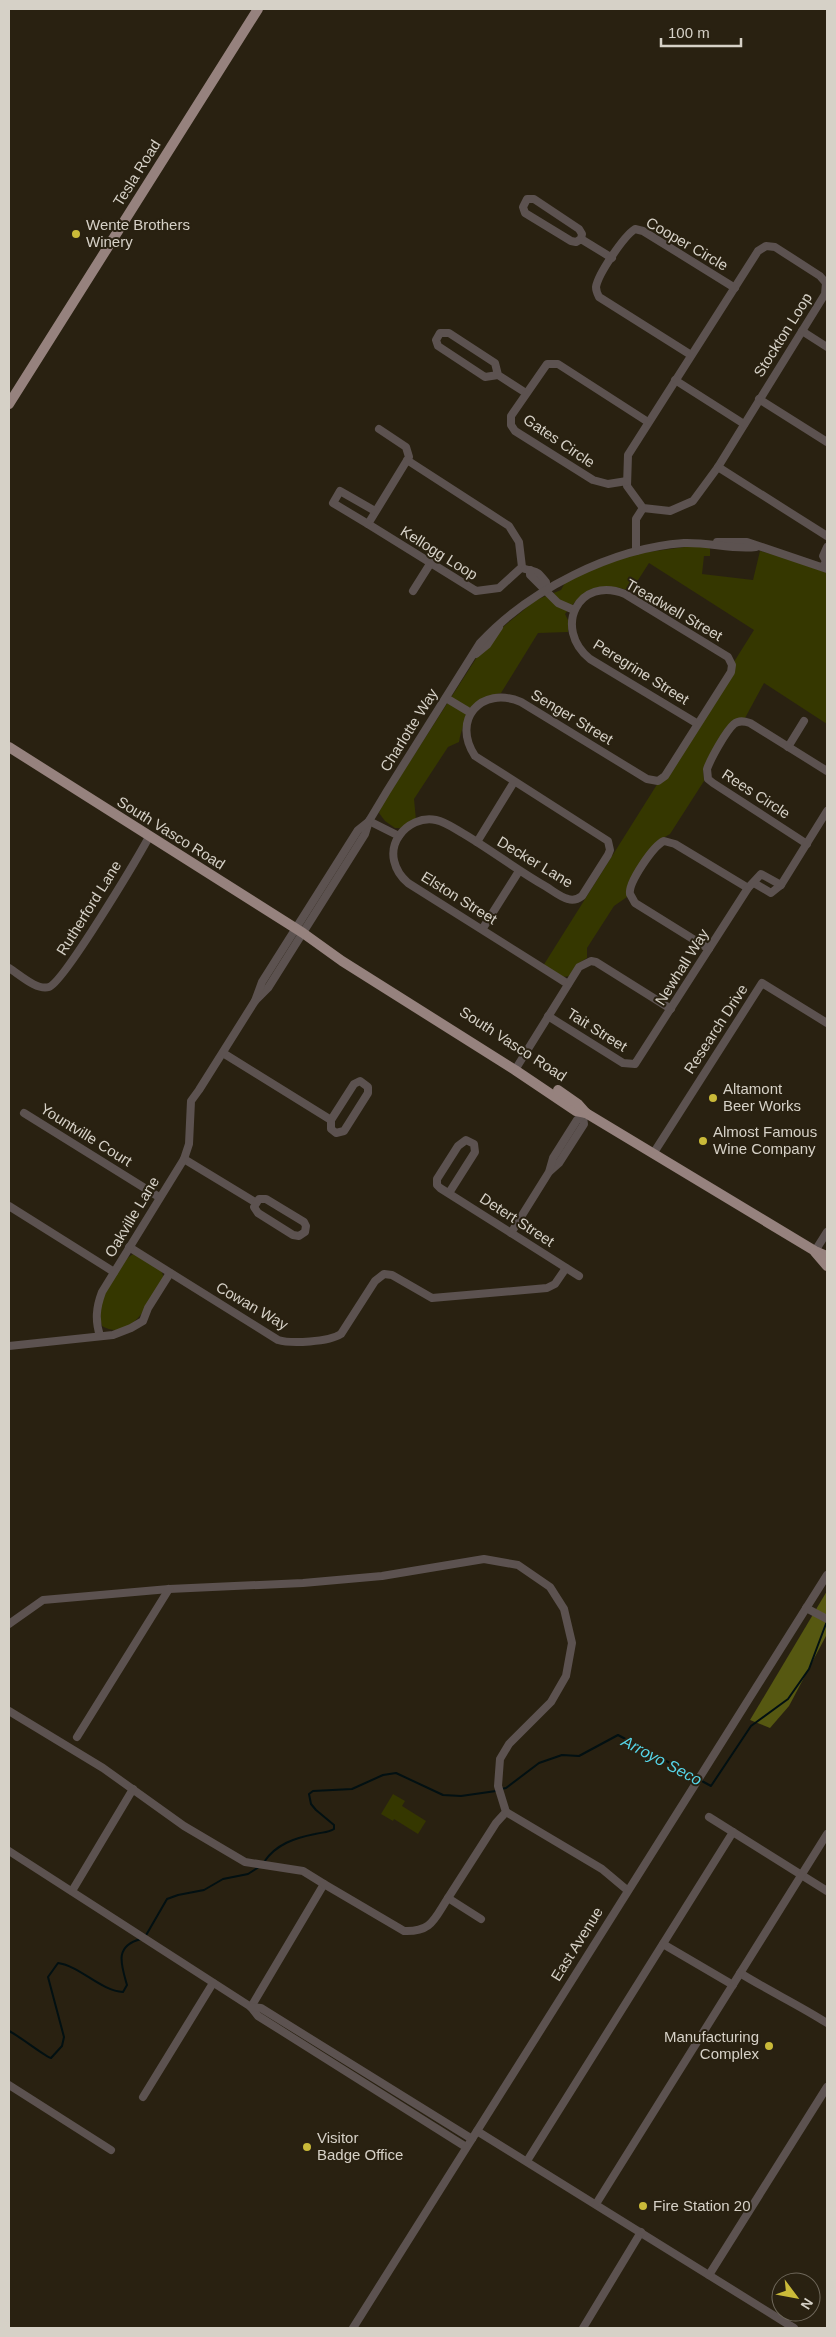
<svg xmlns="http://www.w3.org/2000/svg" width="836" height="2337" viewBox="0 0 836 2337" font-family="Arial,sans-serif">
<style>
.green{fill:#353700}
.forest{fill:#565811}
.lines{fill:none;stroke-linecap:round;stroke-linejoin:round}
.stream{stroke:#021012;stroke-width:2}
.minor{stroke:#5c5250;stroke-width:8}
.major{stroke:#96827e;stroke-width:10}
.poi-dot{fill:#caba39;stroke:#292111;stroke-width:2}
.labels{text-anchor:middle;stroke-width:4;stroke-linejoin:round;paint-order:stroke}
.street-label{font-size:15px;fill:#d6d1c7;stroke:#292111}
.poi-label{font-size:15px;fill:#d6d1c7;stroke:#292111;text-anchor:start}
.water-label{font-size:16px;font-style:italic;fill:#56d5e8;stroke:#292111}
</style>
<rect width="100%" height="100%" fill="#292111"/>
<g class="green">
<path d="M708 546 710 549V556H704L702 574 753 580 760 551 807 564 827 573V724L764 683 745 718 737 719 728 727 703 769 704 781 670 834 656 842 627 886V897L614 906 587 948V958L579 963 570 976 563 977 543 966 754 630 649 563 631 591C600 581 584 588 565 614L568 620V632L538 633 501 693C474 697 464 717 459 742L448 747 414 799 416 820 403 828H395L385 821 379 813 382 805 477 657 504 626 536 600 561 590 566 581 608 562 641 553 685 547Z"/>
<path d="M136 1253 161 1269 164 1279C152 1298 131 1344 102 1326 100 1318 99 1312 101 1303 104 1290 123 1256 136 1253Z"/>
<polygon points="393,1794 405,1801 402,1806 426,1821 418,1834 394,1819 393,1821 381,1814"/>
</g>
<polygon class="forest" points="827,1591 827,1634 789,1706 770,1728 750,1720"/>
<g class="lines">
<g class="stream">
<polyline points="700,1780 711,1786 751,1726 788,1699 809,1669 827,1621"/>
<polyline points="501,1789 506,1788 539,1763 562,1755 579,1756 618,1735 696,1777"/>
<path d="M264 1862C276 1844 295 1838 315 1834 322 1832 328 1833 334 1829V1825L316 1810 311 1804 309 1794 313 1791 352 1789 383 1775 396 1773 443 1795 461 1796 496 1791"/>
<polyline points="145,1937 167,1899 178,1895 204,1890 223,1879 248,1874 259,1867"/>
<path d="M9 2031C18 2035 47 2058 51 2058L62 2046 64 2037 48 1977 58 1963C80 1966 101 1991 123 1992L127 1985C121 1964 114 1946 141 1939"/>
</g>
<g class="minor">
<polyline points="581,239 576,242 571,241 525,213 523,207 527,199 534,199 579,229 582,234 581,239 612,258"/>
<polygon points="766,246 775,247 820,276 826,283 825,294 718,467 693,501 670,511 643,508 627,486 628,455 758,251"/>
<polyline points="802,331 827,347"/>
<path d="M691 355 599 297C597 293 596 291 596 287 598 274 624 236 635 229L643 231 735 288"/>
<polyline points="498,375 485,377 438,346 436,340 440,333 449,333 495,363 498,375 526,393"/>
<polyline points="675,380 744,424"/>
<polyline points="759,399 827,442"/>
<polyline points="379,429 406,447 409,457 368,524 476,591 499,588 522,567 519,542 509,526 407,460"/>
<polyline points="718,467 827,536"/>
<polyline points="627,481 608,484 593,480 515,431 511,425 511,416 547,364 558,364 648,422"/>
<polyline points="368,524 333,503 340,491 375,511"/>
<polyline points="717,542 747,542 827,569"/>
<polyline points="636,551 636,519 643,508"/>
<polyline points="823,567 826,561 823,556 827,547"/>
<path d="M525 569C539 573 536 570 546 582V590"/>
<polyline points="530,570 530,575 558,603 574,610"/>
<polyline points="413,591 430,564"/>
<polyline points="476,654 487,645 499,627"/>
<polyline points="446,698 471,713"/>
<polyline points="788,747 804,721"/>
<polyline points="369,821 399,836"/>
<polyline points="477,842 514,782"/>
<path d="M807 844 713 783 708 779 707 769C711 758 726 731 734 724 739 720 744 721 750 723L827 771"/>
<polyline points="754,883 771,893 781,885 827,811"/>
<polyline points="483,928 519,871"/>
<path d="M709 949 635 903 630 894C628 883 653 846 664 841L675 844 748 888"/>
<path d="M9 968C19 974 37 991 49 987 64 982 138 857 149 837"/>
<path d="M568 984 408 883C394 871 388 852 399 836 407 824 422 817 436 820 446 822 455 829 464 834 491 850 517 870 545 886 552 890 560 897 568 899 574 901 578 899 582 896L608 855 610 850 608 841 475 756C451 720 481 685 521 702L647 779 658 781 665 776 731 672 732 665 728 657 625 594C579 575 552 628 590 659L698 724"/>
<path d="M255 1001 268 988 365 834 369 821 387 791 480 643C529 590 612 548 684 543 709 542 732 550 756 547"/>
<polyline points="548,1016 623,1063 635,1064 748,888 761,874 781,885"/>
<polyline points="223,1053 331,1120"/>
<polyline points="515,1070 579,967 591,961 596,962 671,1009"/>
<polygon points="360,1081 368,1087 368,1093 344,1131 336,1133 331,1129 331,1120 354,1084"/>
<polyline points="24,1113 159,1197"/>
<polyline points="653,1154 762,983 827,1023"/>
<polyline points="184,1159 255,1202"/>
<polyline points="550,1171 559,1163 584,1124 583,1117"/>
<polyline points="449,1193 475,1152 474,1144 466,1140 458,1146 437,1179 437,1185 440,1188 579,1276"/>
<polygon points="259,1199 266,1199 304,1222 306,1226 305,1232 299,1236 293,1235 258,1213 254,1207"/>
<polyline points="9,1206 114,1272"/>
<polyline points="511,1233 549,1172 553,1158 577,1120 586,1113"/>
<path d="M129 1247 278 1340C291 1344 329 1342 341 1334L375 1281 384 1274 392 1275 432 1298 547 1288 555 1284 566 1268"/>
<polyline points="815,1251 827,1232"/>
<path d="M100 1336C95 1320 96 1308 102 1292L184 1159 189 1144 191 1101 199 1090 255 1001 262 982 358 830 368 822"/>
<polyline points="9,1346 113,1335 131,1328 143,1321 148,1308 170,1273"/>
<polyline points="806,1608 827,1619"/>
<polyline points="9,1624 43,1600 169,1589 303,1583 382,1576 484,1559 518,1565 550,1587 564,1609 572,1643 566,1676 551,1702 509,1744 500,1759 498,1786 506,1812 496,1823 448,1898"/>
<polyline points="9,1711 103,1768 184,1826 245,1862 303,1871 324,1884 251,2007"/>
<polyline points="77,1737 169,1589"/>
<polyline points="506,1812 602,1869 627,1890"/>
<polyline points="709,1817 827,1891"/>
<polyline points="9,1851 251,2007 258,2016 466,2147"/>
<path d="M324 1884 404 1931C432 1932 434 1919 448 1898L481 1919"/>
<polyline points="72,1891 133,1789"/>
<polyline points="663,1944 733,1985"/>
<path d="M740 1973C769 1991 799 2005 827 2023"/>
<polyline points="251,2007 261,2008 472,2139"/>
<polyline points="9,2085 111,2150"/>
<polyline points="143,2097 213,1983"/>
<polyline points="477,2131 794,2328"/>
<polyline points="527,2161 733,1832"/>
<polyline points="596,2204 827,1834"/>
<polyline points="709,2275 827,2087"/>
<polyline points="353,2328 827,1575"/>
<polyline points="583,2328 641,2232"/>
</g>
<g class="major">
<polyline points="9,404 258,9"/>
<polyline points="9,747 303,933 342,961 515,1070 576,1111 586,1113 815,1251 827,1256"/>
<polyline points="558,1090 578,1104 586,1113"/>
<polyline points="815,1252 827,1266"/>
</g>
</g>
<g class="poi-dot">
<circle cx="76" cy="234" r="5"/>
<circle cx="713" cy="1098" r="5"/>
<circle cx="703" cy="1141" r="5"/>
<circle cx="769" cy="2046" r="5"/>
<circle cx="307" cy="2147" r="5"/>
<circle cx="643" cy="2206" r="5"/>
</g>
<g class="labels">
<g class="street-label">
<text transform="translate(137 173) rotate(-58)" y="5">Tesla Road</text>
<text transform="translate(687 244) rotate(30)" y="5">Cooper Circle</text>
<text transform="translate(783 335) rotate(-58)" y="5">Stockton Loop</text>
<text transform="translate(559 441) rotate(34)" y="5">Gates Circle</text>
<text transform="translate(439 553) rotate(32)" y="5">Kellogg Loop</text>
<text transform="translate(674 610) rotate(30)" y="5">Treadwell Street</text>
<text transform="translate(641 672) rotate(32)" y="5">Peregrine Street</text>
<text transform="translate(572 717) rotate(31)" y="5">Senger Street</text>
<text transform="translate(409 730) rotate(-58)" y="5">Charlotte Way</text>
<text transform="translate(756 794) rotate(33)" y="5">Rees Circle</text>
<text transform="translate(171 833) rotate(32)" y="5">South Vasco Road</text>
<text transform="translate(535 862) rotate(31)" y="5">Decker Lane</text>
<text transform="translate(459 898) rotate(32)" y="5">Elston Street</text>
<text transform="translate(89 908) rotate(-58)" y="5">Rutherford Lane</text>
<text transform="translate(682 967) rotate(-58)" y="5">Newhall Way</text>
<text transform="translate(716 1029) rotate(-57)" y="5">Research Drive</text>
<text transform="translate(597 1030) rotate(32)" y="5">Tait Street</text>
<text transform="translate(513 1044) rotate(33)" y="5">South Vasco Road</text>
<text transform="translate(86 1135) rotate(32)" y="5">Yountville Court</text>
<text transform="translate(132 1217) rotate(-59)" y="5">Oakville Lane</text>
<text transform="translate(517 1220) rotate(33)" y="5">Detert Street</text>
<text transform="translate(252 1306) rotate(30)" y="5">Cowan Way</text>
<text transform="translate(577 1944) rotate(-58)" y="5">East Avenue</text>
</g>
<g class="poi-label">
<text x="86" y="230">Wente Brothers<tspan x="86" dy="17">Winery</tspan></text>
<text x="723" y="1094">Altamont<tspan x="723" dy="17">Beer Works</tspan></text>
<text x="713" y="1137">Almost Famous<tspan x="713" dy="17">Wine Company</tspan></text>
<text x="759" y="2042" text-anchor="end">Manufacturing<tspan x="759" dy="17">Complex</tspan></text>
<text x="317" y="2143">Visitor<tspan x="317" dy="17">Badge Office</tspan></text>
<text x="653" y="2211">Fire Station 20</text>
</g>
<g class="water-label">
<text transform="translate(662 1760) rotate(28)" y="6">Arroyo Seco</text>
</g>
</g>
<rect width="836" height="2337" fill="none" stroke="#d6d1c7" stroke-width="20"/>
<g transform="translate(796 2297) rotate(122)"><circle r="24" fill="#292111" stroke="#6e675a"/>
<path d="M0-4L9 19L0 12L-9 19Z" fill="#caba39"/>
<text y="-8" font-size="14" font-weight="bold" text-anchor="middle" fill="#d6d1c7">N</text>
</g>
<path d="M661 38v8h80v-8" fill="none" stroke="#d6d1c7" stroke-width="2.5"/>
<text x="668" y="38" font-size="15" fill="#d6d1c7" stroke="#292111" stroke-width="4" paint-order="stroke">100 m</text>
</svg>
